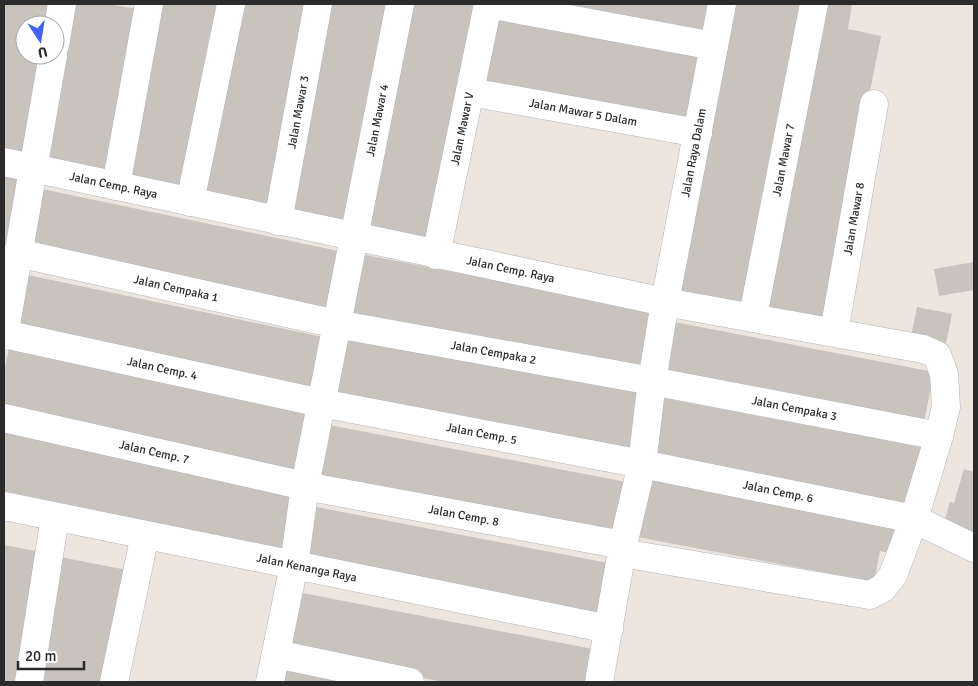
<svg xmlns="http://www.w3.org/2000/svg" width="978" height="686" viewBox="0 0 978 686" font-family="Signika,sans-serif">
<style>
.building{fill:#c8c3bd}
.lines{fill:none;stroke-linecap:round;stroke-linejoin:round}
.minor-casing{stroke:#b1b4bf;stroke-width:29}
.minor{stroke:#fff;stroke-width:28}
.labels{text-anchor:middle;stroke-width:4.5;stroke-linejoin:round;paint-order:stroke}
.street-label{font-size:12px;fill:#2b2b2b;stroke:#fff}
</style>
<rect width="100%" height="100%" fill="#ede6de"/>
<g class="building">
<polygon points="4,4 52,4 48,25 25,25 25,55 42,55 23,152 4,149"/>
<polygon points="74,4 108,4 142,10 109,181 42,168"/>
<polygon points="158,4 227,4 190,194 123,181"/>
<polygon points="240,4 309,4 268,213 201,200"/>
<polygon points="324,4 393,4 350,224 283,211"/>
<polygon points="406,4 475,4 428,244 361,231"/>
<polygon points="522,4 714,4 707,40"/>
<polygon points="734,4 803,4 744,307 676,294"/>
<polygon points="818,4 852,4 848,29 881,36 824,322 757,310"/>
<polygon points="495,16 707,56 694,121 482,81"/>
<polygon points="4,171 21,174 5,253 4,253"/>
<polygon points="42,189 343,252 330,312 29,248"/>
<polygon points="355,253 656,311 645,371 343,313"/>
<polygon points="974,262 974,290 939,296 934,269"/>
<polygon points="23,274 323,337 310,397 10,334"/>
<polygon points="917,307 952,314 945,348 910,341"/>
<polygon points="664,320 934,372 922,432 653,380"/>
<polygon points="342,333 643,391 631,451 330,393"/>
<polygon points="9,347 310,410 297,470 4,409 4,372"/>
<polygon points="658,397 927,448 916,508 646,457"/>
<polygon points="324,424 626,482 614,542 312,484"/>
<polygon points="4,428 294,489 281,549 4,491"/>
<polygon points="964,469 974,472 974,532 944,523 950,502 954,503"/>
<polygon points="644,476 898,525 892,554 880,551 874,582 632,536"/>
<polygon points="306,505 608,563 596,623 295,564"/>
<polygon points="4,545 41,552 15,682 4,682"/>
<polygon points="60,557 127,570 105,682 35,682"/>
<polygon points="292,591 593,649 587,682 444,682 280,651"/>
<polygon points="277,669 338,681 338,682 274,682"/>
</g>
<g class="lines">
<g class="minor-casing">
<g id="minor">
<polyline points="488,4 714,46"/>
<polyline points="55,45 62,4"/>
<path id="s1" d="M470 92 698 133"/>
<path id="s2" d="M4 162 665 302 923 349 937 355 944 374 946 407 939 436 914 519 893 575 883 588 870 595 622 553"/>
<polyline points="116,186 149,4"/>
<polyline points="190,202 231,4"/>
<path id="s3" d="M278 221 318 4"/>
<path id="s4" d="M18 253 336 324 652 381 939 436"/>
<path id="s5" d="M436 255 488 4"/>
<path id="s6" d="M753 316 814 4"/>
<path id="s7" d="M834 332 874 104"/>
<path id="s8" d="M4 334 321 403 642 464 914 519 974 548"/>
<polyline points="4,336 53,55"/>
<path id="s9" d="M4 418 305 486 623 545"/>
<path id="s10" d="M4 506 609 629"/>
<polyline points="276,654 410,682"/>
<polyline points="29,682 55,517"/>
<polyline points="114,682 145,535"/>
<path id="s11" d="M270 682 294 565 305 486 400 4"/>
<path id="s12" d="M599 682 623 545 642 464 652 381 665 302 722 4"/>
</g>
</g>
<use href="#minor" class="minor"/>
</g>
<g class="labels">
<g class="street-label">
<text dy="4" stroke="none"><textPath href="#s3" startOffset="111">Jalan Mawar 3</textPath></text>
<text dy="4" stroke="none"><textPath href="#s1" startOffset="115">Jalan Mawar 5 Dalam</textPath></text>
<text dy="4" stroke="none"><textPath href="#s11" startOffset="572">Jalan Mawar 4</textPath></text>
<text dy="4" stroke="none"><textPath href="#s5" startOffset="129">Jalan Mawar V</textPath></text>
<text dy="4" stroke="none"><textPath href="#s12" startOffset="538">Jalan Raya Dalam</textPath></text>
<text dy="4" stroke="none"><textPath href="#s6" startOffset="159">Jalan Mawar 7</textPath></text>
<text dy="4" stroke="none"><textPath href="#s2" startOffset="112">Jalan Cemp. Raya</textPath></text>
<text dy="4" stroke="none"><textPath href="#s7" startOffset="115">Jalan Mawar 8</textPath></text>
<text dy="4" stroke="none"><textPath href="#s2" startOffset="518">Jalan Cemp. Raya</textPath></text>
<text dy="4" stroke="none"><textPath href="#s4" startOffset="162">Jalan Cempaka 1</textPath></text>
<text dy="4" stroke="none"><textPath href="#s4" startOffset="486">Jalan Cempaka 2</textPath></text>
<text dy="4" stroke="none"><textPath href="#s8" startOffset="162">Jalan Cemp. 4</textPath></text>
<text dy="4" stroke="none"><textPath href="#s4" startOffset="792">Jalan Cempaka 3</textPath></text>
<text dy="4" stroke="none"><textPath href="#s8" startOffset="488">Jalan Cemp. 5</textPath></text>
<text dy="4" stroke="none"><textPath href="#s9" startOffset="154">Jalan Cemp. 7</textPath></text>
<text dy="4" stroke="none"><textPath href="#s8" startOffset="790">Jalan Cemp. 6</textPath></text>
<text dy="4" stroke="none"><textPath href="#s9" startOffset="470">Jalan Cemp. 8</textPath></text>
<text dy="4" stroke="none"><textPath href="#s10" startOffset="309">Jalan Kenanga Raya</textPath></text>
</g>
</g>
<rect width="978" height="686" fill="none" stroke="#2b2b2b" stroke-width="10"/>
<g transform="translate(40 40) rotate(168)"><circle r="24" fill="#ffffff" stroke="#aaaaaa"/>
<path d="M0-4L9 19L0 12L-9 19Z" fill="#4062f8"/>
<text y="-8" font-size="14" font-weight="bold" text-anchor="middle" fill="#2b2b2b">U</text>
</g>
<path d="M18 661v8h66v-8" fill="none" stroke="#2b2b2b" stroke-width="2.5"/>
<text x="25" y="661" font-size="15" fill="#2b2b2b" stroke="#ffffff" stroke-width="4" paint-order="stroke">20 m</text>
</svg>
